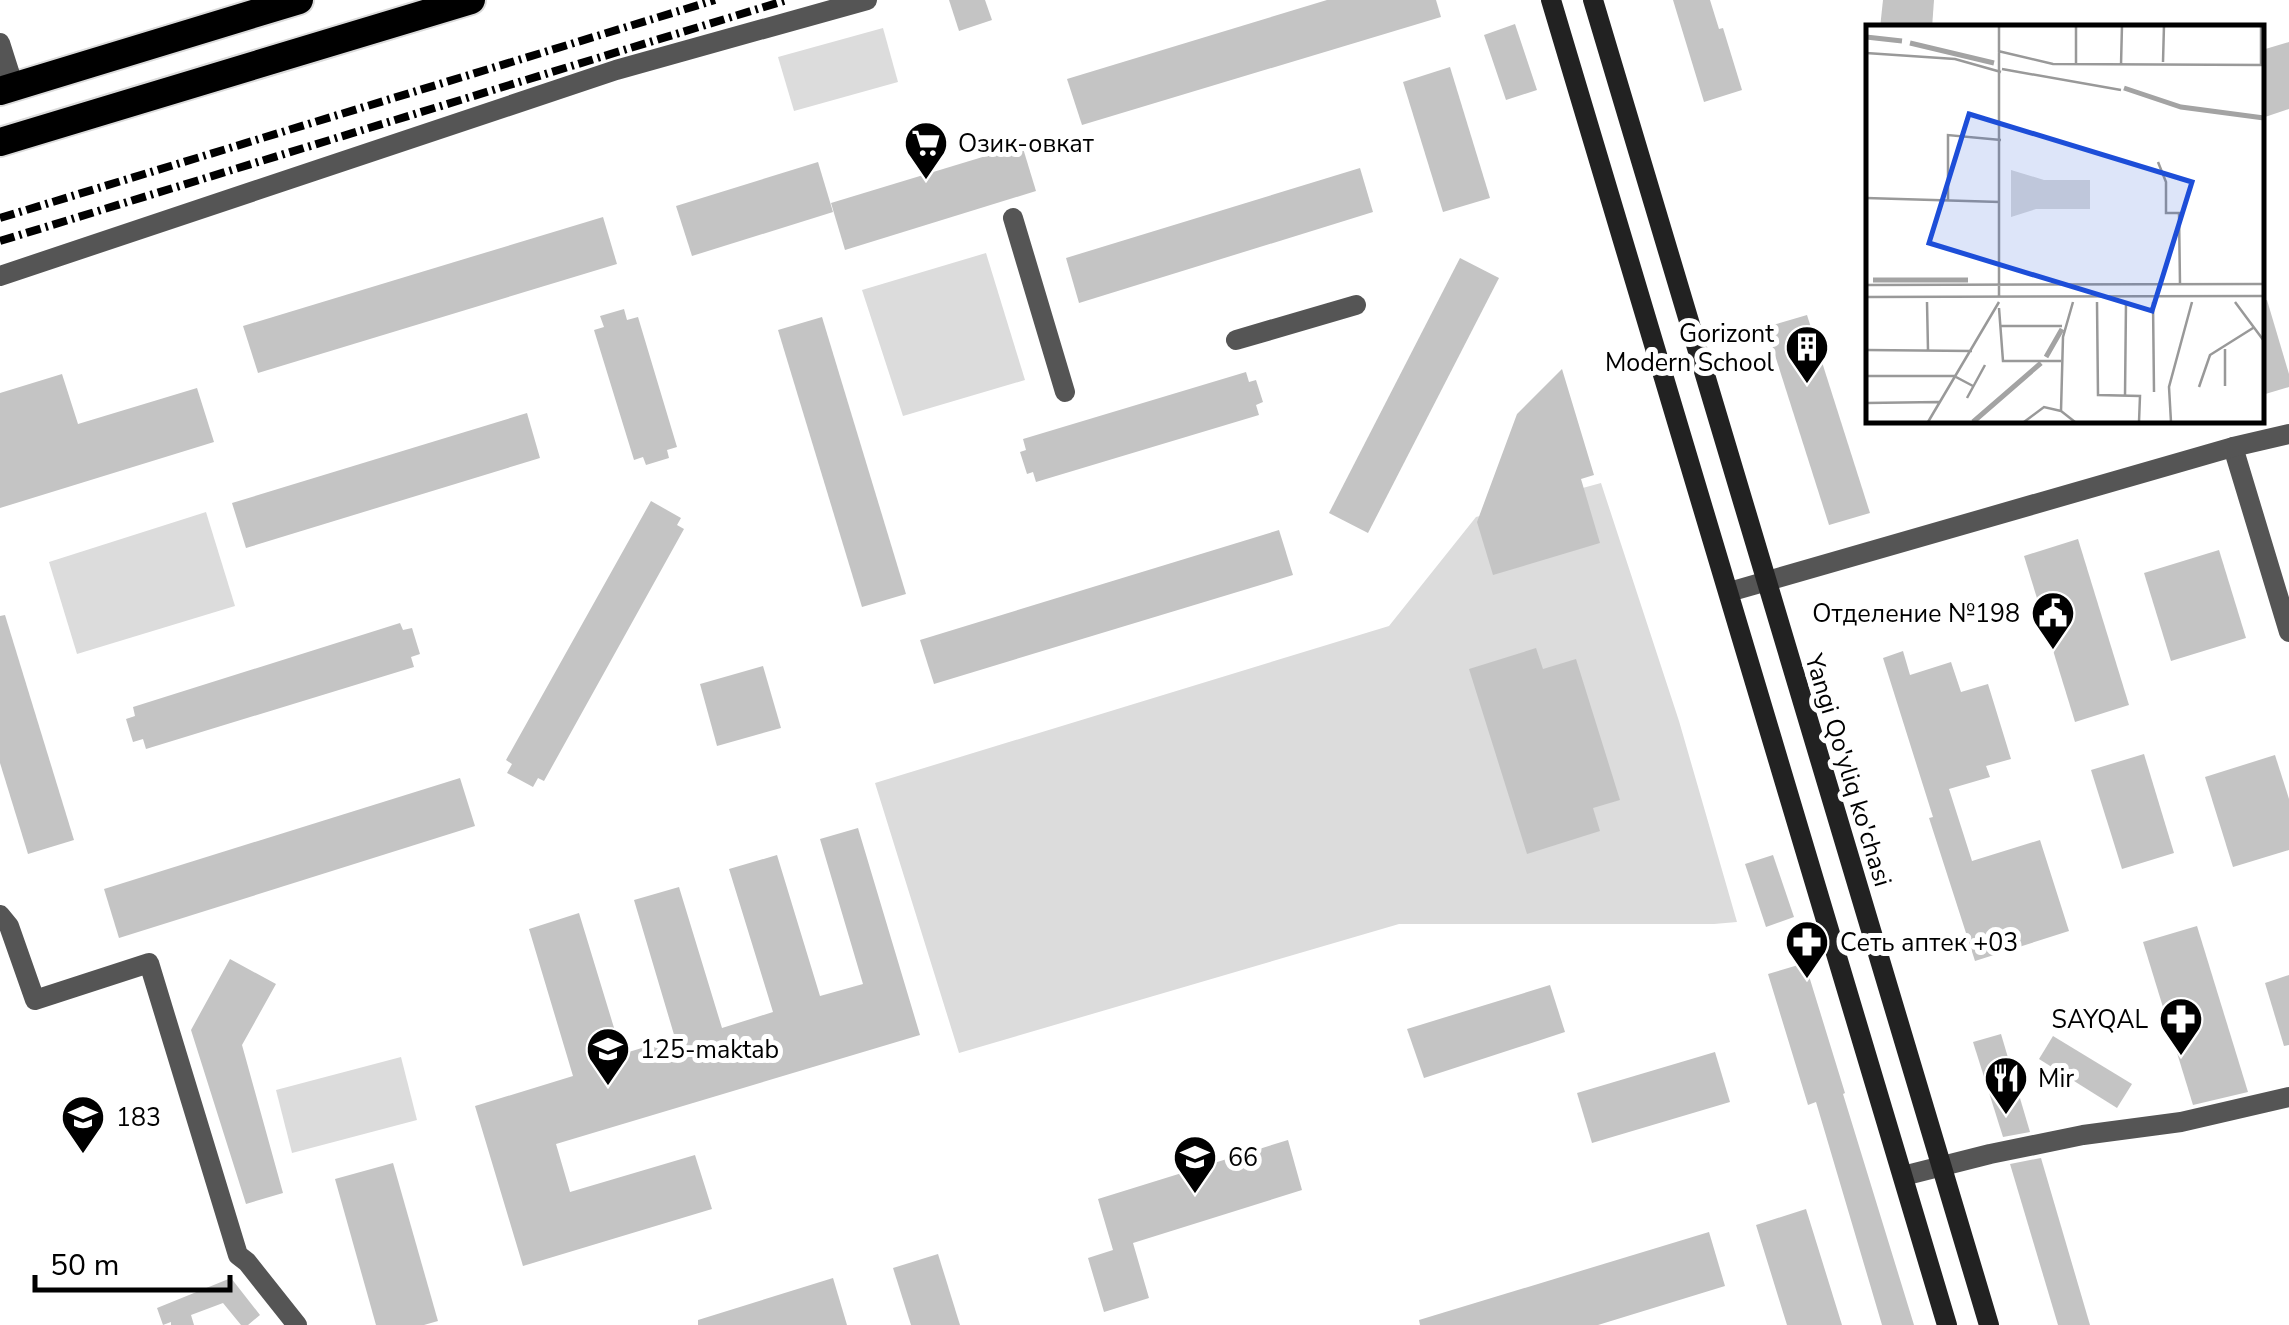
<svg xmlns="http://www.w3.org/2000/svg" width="2289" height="1325" viewBox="0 0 2289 1325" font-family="'Nunito Sans',sans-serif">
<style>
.green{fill:#dcdcdc}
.building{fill:#c4c4c4}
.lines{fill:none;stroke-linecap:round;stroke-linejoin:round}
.trunk-casing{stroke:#dbdbdb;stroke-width:32}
.minor{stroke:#555;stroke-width:20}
.secondary{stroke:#222;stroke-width:20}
.trunk{stroke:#000;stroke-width:28}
.rail{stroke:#000;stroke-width:8;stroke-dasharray:15 5 2.5 5;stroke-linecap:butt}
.labels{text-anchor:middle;stroke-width:10;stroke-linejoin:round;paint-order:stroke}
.poi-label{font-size:25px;fill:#000;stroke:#fff;text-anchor:start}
.street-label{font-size:25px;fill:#000;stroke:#fff}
.inset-river{fill:none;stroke:#a3a3a3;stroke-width:5}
.inset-road{fill:none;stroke:#999;stroke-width:2.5}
.view{fill:#1d4ed8;fill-opacity:0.15;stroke:#1d4ed8;stroke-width:5}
.inset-edge{fill:none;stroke:#000;stroke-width:5}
</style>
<rect width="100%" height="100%" fill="#fff"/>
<g class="green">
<polygon points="883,28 898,82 794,111 778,57"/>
<polygon points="986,253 1025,380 903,416 862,290"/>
<polygon points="1601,483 1679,721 1737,922 1714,924 1399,924 959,1053 875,783 1389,626 1476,517"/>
<polygon points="206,512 235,606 77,654 49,562"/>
<polygon points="401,1057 417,1120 292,1153 276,1090"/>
</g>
<g class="building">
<polygon points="949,0 985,0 992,20 959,31"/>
<polygon points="1327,0 1436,0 1441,17 1082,125 1067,79"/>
<polygon points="1673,0 1710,0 1719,29 1723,28 1742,90 1704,102"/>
<polygon points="1883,0 1934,0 1932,28 1880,28"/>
<polygon points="1515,24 1537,90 1506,100 1484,35"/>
<polygon points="2289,42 2289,109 2262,118 2262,50"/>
<polygon points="1450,67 1490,198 1443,212 1403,82"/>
<polygon points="1022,145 1036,191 845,250 831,203"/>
<polygon points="818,162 833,212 692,256 676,206"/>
<polygon points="1360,168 1373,212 1079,303 1066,258"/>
<polygon points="603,217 617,264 258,373 243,326"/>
<polygon points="1460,258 1499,278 1368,533 1329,513"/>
<polygon points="2267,300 2289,374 2289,387 2262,395 2262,301"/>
<polygon points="624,309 627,320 638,317 677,447 667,450 669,458 646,465 643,457 634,460 594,330 604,327 600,316"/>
<polygon points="1807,315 1870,513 1829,525 1766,327"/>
<polygon points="822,317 906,594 862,607 778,330"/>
<polygon points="1562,369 1594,475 1581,479 1600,543 1493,575 1477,522 1517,414"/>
<polygon points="1246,372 1249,382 1256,380 1263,402 1256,405 1259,415 1036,482 1033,472 1027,474 1020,452 1026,450 1023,439"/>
<polygon points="62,374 78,424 197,388 214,442 0,508 0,393"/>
<polygon points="527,413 540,458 246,548 232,503"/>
<polygon points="651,501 681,518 677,525 684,529 544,781 538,778 533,787 507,773 512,764 506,760"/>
<polygon points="1279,530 1293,575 934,684 920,640"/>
<polygon points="2078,539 2129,705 2075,722 2024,556"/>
<polygon points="2219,550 2246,638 2171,661 2144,573"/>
<polygon points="5,615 74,840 28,854 0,763 0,616"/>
<polygon points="400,623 403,630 412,628 420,654 411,657 414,667 146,749 143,739 133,742 126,719 135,716 133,707"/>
<polygon points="1536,648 1543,669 1576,659 1620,800 1593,808 1600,831 1527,854 1469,669"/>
<polygon points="1903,651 1910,675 1951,662 1961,692 1988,684 2011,759 1986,766 1990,777 1949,789 1972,861 2040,840 2069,931 1975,961 1929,818 1933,817 1883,658"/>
<polygon points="763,666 781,728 717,746 700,684"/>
<polygon points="2144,754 2174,853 2122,869 2091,770"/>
<polygon points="2275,755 2289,799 2289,850 2233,867 2205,777"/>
<polygon points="460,778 475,826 119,938 104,889"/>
<polygon points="858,828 920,1035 556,1144 570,1192 695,1155 712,1209 523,1266 475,1106 573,1076 529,929 579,913 622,1054 675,1038 634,900 679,887 722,1028 773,1012 729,869 777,855 820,996 863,984 820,839"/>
<polygon points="1773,855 1794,917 1766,927 1745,864"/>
<polygon points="2197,926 2248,1092 2193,1105 2143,942"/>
<polygon points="230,959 276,984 242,1045 283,1193 246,1204 191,1030"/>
<polygon points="1805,963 1845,1093 1843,1094 1914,1325 1882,1325 1816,1102 1808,1105 1768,974"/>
<polygon points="2289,975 2289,1045 2284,1046 2265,983"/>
<polygon points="1550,985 1565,1032 1424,1078 1407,1029"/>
<polygon points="2001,1034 2030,1132 2003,1137 1973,1042"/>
<polygon points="2053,1036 2132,1084 2117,1108 2039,1059"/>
<polygon points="1715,1052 1730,1102 1592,1143 1577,1093"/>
<polygon points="1288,1140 1302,1190 1133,1243 1149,1298 1104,1312 1088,1258 1113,1250 1098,1199"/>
<polygon points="2041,1158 2090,1325 2058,1325 2010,1164"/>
<polygon points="393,1163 438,1321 424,1325 376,1325 335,1179"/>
<polygon points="1806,1209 1842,1325 1787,1325 1765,1254 1756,1225"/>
<polygon points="1709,1232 1725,1286 1598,1325 1420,1325 1419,1320"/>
<polygon points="938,1254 960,1325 911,1325 893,1268"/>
<polygon points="231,1278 260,1315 248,1325 241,1325 223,1303 191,1315 194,1325 171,1325 171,1322 163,1325 157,1308"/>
<polygon points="833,1278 847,1325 698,1325 698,1320"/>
</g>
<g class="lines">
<g class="trunk-casing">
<g id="trunk">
<polyline points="0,91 299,0"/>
<polyline points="0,142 471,0"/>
</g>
</g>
<g class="minor">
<polyline points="0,43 14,87"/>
<polyline points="1013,218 1065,392"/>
<polyline points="0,276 616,70 867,0"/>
<polyline points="1236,340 1356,305"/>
<polyline points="2233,447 2289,632"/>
<polyline points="1729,592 2233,447 2289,434"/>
<polyline points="0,915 9,926 35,1000 149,963 238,1255 247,1262 297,1325"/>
<polyline points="1903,1176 1990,1154 2083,1135 2181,1122 2289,1097"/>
</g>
<g class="secondary">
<polyline points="1551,0 1947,1325"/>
<polyline points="1593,0 1989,1325"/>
</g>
<use href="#trunk" class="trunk"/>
<g class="rail">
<polyline points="0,218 715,0"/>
<polyline points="0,241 787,0"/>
</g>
</g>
<defs>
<g id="supermarket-pin" transform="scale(2.25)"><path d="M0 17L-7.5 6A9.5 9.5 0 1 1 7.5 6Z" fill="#000" stroke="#fff"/><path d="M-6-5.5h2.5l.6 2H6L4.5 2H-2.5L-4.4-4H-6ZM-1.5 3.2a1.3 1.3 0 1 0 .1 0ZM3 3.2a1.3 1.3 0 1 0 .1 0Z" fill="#fff"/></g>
<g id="building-pin" transform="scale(2.25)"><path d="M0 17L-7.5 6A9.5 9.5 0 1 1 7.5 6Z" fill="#000" stroke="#fff"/><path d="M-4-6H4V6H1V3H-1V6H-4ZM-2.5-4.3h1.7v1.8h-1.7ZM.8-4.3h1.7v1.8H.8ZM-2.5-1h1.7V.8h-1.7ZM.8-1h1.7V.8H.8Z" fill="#fff"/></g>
<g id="civic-pin" transform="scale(2.25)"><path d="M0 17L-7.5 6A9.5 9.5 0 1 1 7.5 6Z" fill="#000" stroke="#fff"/><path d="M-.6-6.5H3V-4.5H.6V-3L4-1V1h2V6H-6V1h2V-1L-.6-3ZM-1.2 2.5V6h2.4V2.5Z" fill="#fff"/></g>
<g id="pharmacy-pin" transform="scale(2.25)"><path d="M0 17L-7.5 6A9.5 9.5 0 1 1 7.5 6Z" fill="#000" stroke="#fff"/><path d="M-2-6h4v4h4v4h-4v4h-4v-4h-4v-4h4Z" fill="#fff"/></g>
<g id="school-pin" transform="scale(2.25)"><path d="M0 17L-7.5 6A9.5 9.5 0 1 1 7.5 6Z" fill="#000" stroke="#fff"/><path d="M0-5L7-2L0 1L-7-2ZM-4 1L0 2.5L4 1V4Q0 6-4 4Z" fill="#fff"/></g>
<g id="restaurant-pin" transform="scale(2.25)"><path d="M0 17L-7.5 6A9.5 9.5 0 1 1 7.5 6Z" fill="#000" stroke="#fff"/><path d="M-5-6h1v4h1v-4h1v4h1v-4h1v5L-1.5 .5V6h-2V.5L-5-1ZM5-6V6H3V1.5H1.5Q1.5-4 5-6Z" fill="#fff"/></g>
</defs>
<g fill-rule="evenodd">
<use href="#supermarket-pin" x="926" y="143"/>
<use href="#building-pin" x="1807" y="347"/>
<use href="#civic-pin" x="2053" y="613"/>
<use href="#pharmacy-pin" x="1807" y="942"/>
<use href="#pharmacy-pin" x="2181" y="1019"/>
<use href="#school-pin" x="608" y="1049"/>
<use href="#restaurant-pin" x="2006" y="1078"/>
<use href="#school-pin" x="83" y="1117"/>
<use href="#school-pin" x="1195" y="1157"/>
</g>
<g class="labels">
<g class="poi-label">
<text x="958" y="152">Озик-овкат</text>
<text x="1774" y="342" text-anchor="end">Gorizont<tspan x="1774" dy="29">Modern School</tspan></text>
<text x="2020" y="622" text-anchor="end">Отделение №198</text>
<text x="1840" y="951">Сеть аптек +03</text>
<text x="2148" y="1028" text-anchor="end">SAYQAL</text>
<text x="640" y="1058">125-maktab</text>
<text x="2038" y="1087">Mir</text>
<text x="116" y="1126">183</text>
<text x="1228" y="1166">66</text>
</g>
<g class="street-label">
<text transform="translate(1849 770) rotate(73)" y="9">Yangi Qo'yliq ko'chasi</text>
</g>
</g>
<g transform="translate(1866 25)">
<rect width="398" height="398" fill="#fff"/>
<path d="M145 145 178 155H224V184H170L145 192Z" fill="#dcdcdc"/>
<path class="inset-river" d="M0 12 36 16M44 18 128 38M258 63 315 82 398 93M7 255H102M180 332 196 304M107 397 175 338"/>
<path class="inset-road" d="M133 0V272M395 0V40M132 26 187 39 398 40M0 28 89 34 135 47M297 37 298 0M210 39V0M255 40 256 0M136 44 255 65M292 137 300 157V188H313L314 259M0 173 134 177M82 176V110L135 115M0 260 398 259M0 272 398 271M61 277 62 325M207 277 197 312 195 386 209 397M231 277 232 370 274 371 273 397M287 277 288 367M369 277 398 316M133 283 137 336H195M135 301H196M0 325 106 326M0 351H88L107 361M359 361V324M333 362 344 330 387 303M259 371 260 277M101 373 119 340M0 378 73 377M62 397 133 277M158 397 178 382 195 386M305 397 303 362 326 277"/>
<path class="view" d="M103 89 326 157 286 286 63 218Z"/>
<rect width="398" height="398" class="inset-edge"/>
</g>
<path d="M35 1275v15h195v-15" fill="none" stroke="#000000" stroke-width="5"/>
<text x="50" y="1275" font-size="30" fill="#000000" stroke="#ffffff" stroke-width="8" paint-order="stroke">50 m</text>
</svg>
